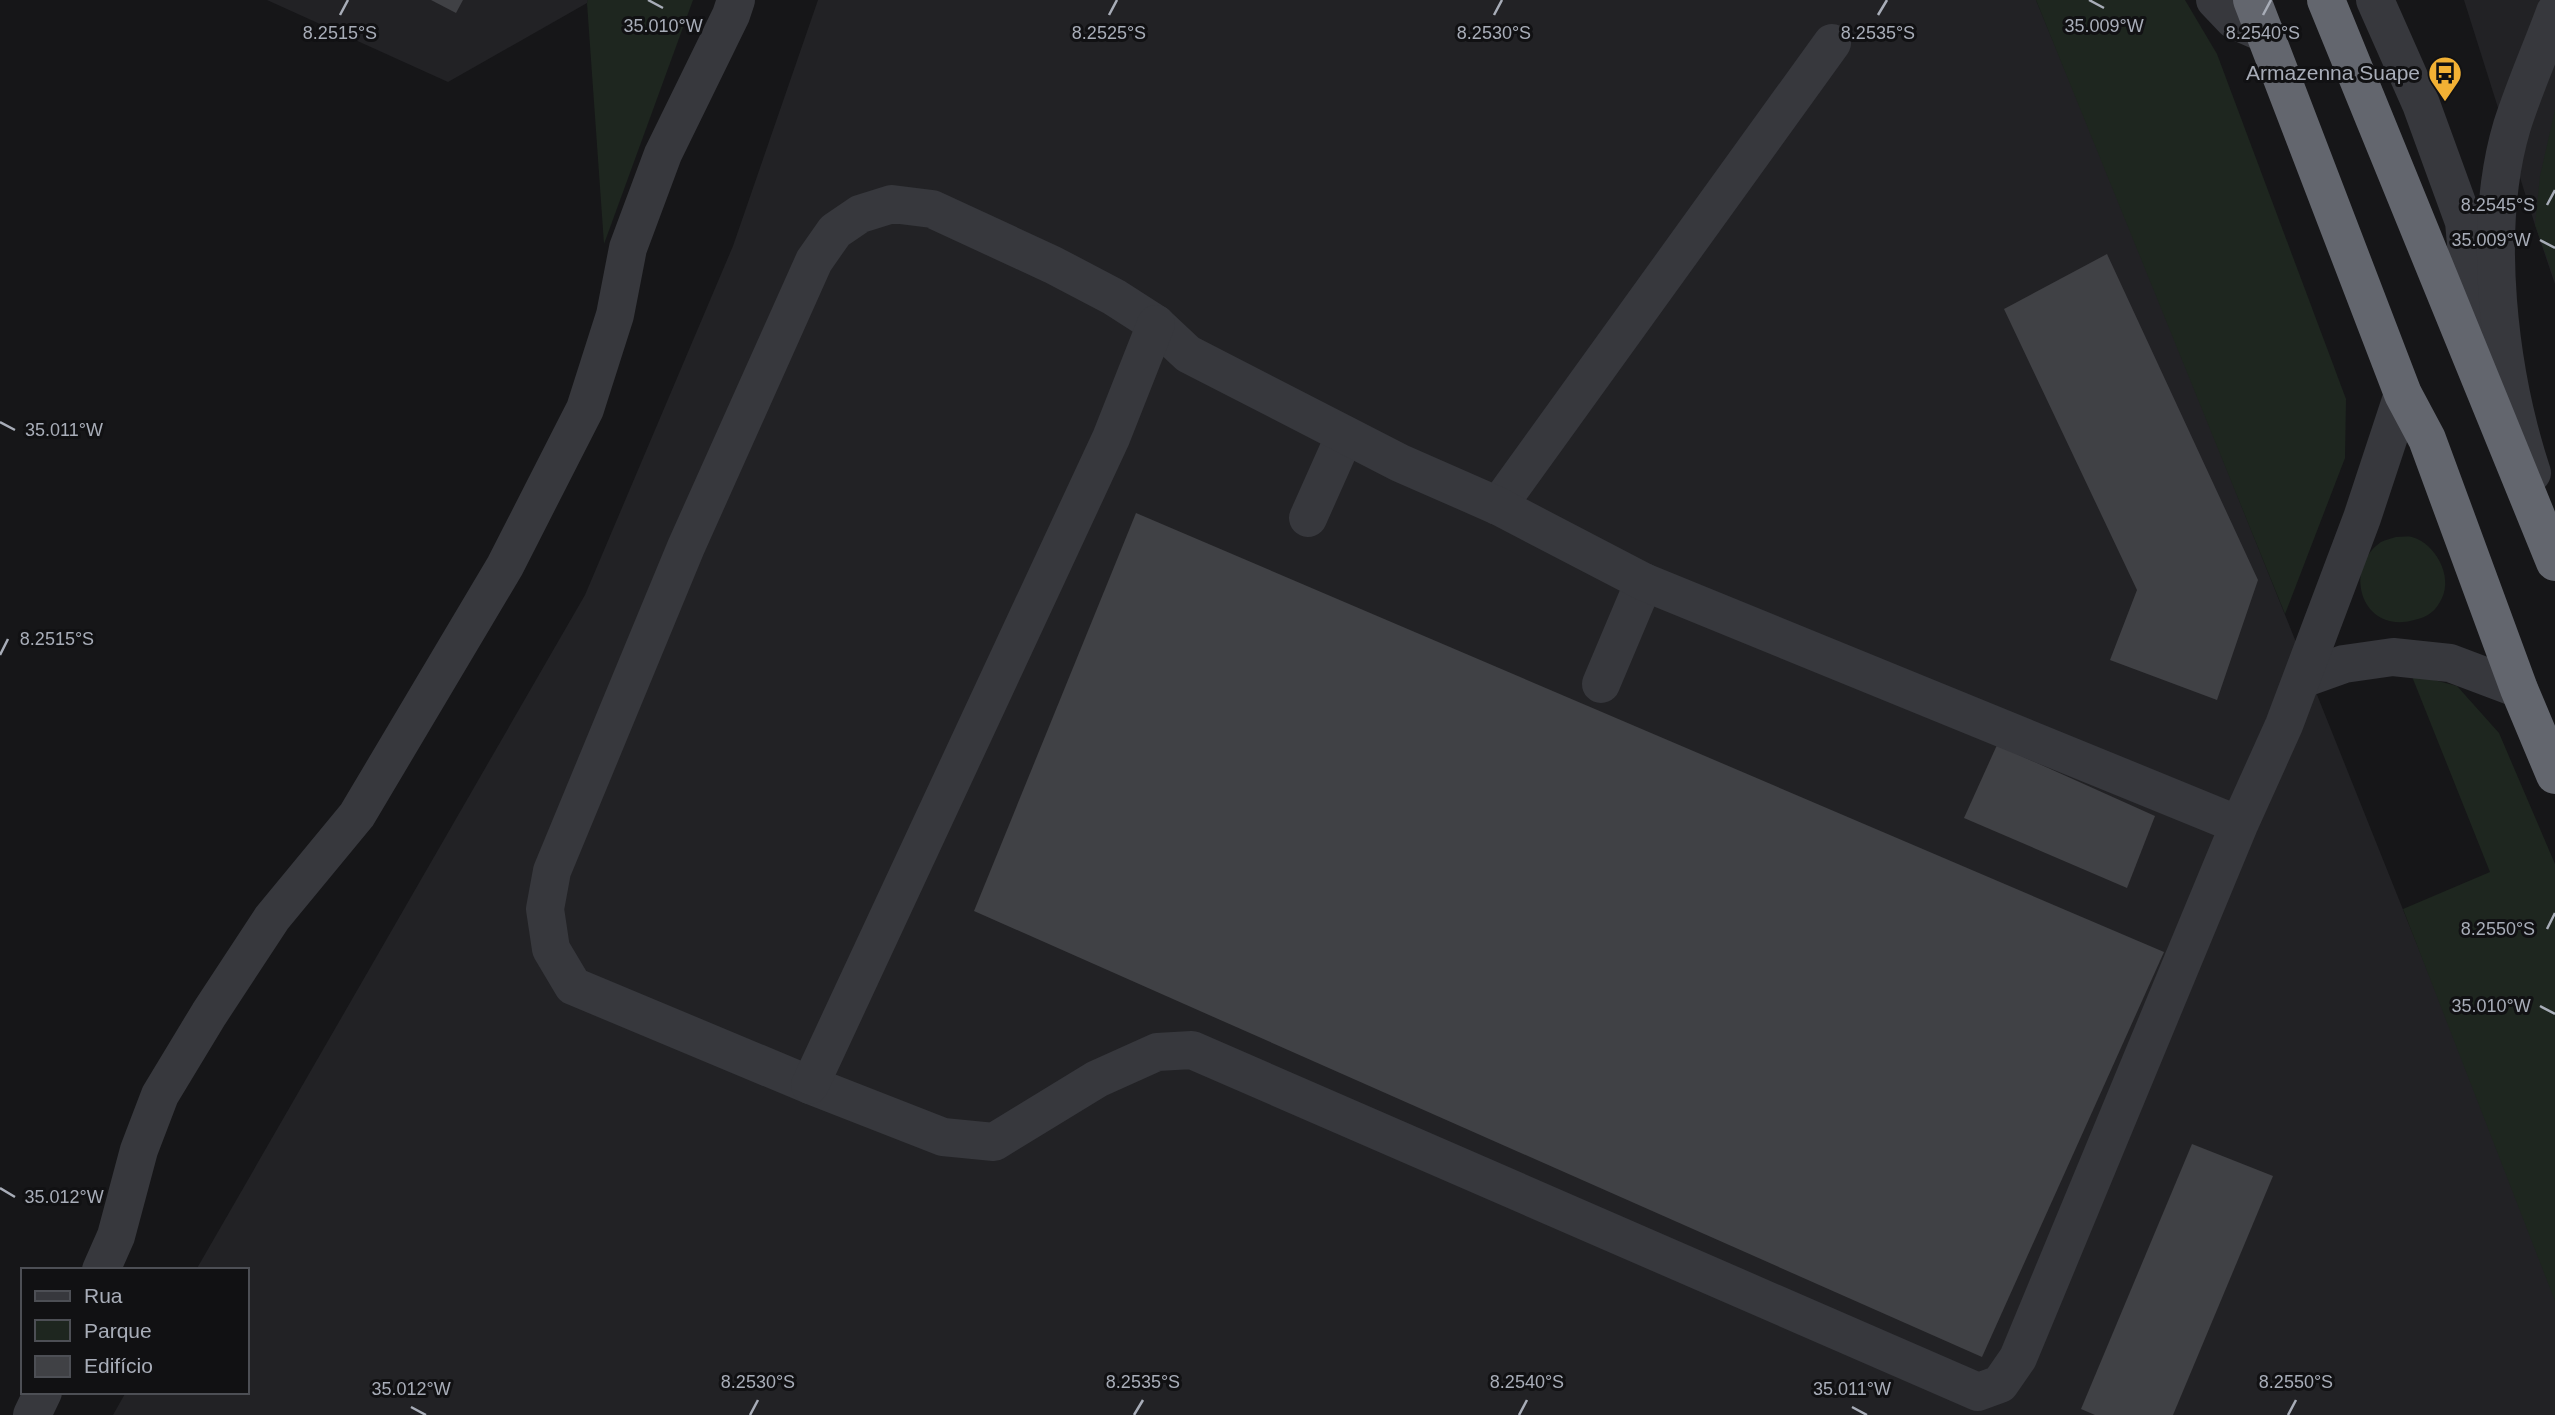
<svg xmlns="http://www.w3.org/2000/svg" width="2555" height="1415" viewBox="0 0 2555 1415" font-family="Arial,sans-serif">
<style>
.built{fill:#222225}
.green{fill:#1e261f}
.building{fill:#404145}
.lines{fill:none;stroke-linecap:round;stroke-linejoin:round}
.minor{stroke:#37383d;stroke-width:38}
.highway{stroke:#63666e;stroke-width:38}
.ticks{fill:none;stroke:#a8adb8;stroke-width:2.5}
.labels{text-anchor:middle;stroke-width:6;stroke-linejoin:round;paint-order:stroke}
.poi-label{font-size:21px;fill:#a8adb8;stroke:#111113;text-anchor:end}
.ticks-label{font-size:18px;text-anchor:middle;fill:#a8adb8;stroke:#111113;stroke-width:6;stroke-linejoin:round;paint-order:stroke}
</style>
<rect width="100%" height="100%" fill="#161618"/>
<g class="built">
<polygon points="267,0 588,0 587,3 448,82"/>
<polygon points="818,0 2036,0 2125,215 2462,1057 2555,1297 2555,1415 113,1415 126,1392 247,1392 247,1270 196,1270 585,595 733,246"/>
<polygon points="2464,0 2555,0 2555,284 2535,225"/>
</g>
<g class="green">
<polygon points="588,0 693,0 604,244 587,3"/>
<polygon points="2036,0 2185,0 2217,54 2346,399 2345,458 2285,614"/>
<polygon points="2555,110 2555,280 2535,225 2540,176"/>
<path d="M2396 537C2401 537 2407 536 2412 537 2435 543 2453 576 2442 598 2436 611 2428 617 2414 620 2363 635 2341 570 2381 542 2385 540 2392 538 2396 537Z"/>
<polygon points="2411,674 2457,686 2499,733 2555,864 2555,1301 2403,909 2490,872"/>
</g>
<g class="building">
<polygon points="431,0 463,0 456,13"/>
<polygon points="2107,254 2258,580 2217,700 2110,660 2137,590 2004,309"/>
<polygon points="1136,513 2164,952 1982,1357 974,911"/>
<polygon points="1997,745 2155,816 2127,888 1964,818"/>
<polygon points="2192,1144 2273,1176 2173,1415 2095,1415 2081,1409"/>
</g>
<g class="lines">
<g class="minor">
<polyline points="2215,0 2234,20 2266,34"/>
<polyline points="2375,0 2421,104 2464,222 2477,361"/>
<path d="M2532 473C2499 372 2481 230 2512 126 2524 88 2541 50 2555 12"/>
<polyline points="1498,506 1832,43"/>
<polyline points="1308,518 1345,435"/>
<polyline points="2302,679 2344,664 2393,657 2450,663 2519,689"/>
<polyline points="1601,684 1644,582"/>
<polyline points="2239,825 2018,1358 2000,1384 1978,1392 1192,1050 1157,1052 1097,1079 994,1142 943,1137 810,1085 573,986 551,949 545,909 552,871 686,547 814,261 835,231 860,214 892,204 932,209 1053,265 1114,297 1156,324 1188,354 1400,463 1498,506 1644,582 2239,825 2284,725 2362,518 2403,394"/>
<polyline points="810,1085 1111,438 1156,324"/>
<polyline points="101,1270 116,1236 139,1150 160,1095 209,1014 272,918 357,815 505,566 585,409 615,315 628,248 663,154 731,15 736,0"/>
<polyline points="32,1415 43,1392"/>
</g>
<g class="highway">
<polyline points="2252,0 2403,394 2427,439 2519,689 2555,775"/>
<polyline points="2326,0 2555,562"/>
</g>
</g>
<path class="ticks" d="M648 0 663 8M2089 0 2104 8M340 15 348 0M1109 15 1117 0M1494 15 1502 0M1878 15 1887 0M2263 15 2271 0M2547 205 2555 190M2540 240 2555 248M0 422 15 430M0 655 8 639M2547 929 2555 913M2540 1006 2555 1014M0 1188 15 1197M411 1407 426 1415M1852 1407 1867 1415M750 1415 758 1400M1134 1415 1143 1400M1519 1415 1527 1400M2288 1415 2296 1400"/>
<defs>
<g id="bus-pin" transform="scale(1.75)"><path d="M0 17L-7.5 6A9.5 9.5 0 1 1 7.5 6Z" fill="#f2b134" stroke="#111113"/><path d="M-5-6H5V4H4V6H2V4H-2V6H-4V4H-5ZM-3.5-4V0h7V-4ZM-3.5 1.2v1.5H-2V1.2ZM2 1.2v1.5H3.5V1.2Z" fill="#111"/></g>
</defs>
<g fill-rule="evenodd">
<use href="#bus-pin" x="2445" y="73"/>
</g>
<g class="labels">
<g class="poi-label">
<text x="2420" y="80">Armazenna Suape</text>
</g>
</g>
<g class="ticks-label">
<text x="663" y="32">35.010°W</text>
<text x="2104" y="32">35.009°W</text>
<text x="340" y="39">8.2515°S</text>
<text x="1109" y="39">8.2525°S</text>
<text x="1494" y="39">8.2530°S</text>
<text x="1878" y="39">8.2535°S</text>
<text x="2263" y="39">8.2540°S</text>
<text x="2498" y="211">8.2545°S</text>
<text x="2491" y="246">35.009°W</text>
<text x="64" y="436">35.011°W</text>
<text x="57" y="645">8.2515°S</text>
<text x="2498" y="935">8.2550°S</text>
<text x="2491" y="1012">35.010°W</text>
<text x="64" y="1203">35.012°W</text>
<text x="758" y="1388">8.2530°S</text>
<text x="1143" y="1388">8.2535°S</text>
<text x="1527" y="1388">8.2540°S</text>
<text x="2296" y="1388">8.2550°S</text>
<text x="411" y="1395">35.012°W</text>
<text x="1852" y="1395">35.011°W</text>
</g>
<rect x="21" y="1268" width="228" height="126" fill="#111113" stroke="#4d4f55" stroke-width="2"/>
<rect x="35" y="1291" width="35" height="10" fill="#37383d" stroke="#4d4f55" stroke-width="2"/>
<text x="84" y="1303" font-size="21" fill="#a8adb8">Rua</text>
<rect x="35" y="1320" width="35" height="21" fill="#1e261f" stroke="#4d4f55" stroke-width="2"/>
<text x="84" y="1338" font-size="21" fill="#a8adb8">Parque</text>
<rect x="35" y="1356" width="35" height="21" fill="#404145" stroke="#4d4f55" stroke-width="2"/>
<text x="84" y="1373" font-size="21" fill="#a8adb8">Edifício</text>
</svg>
